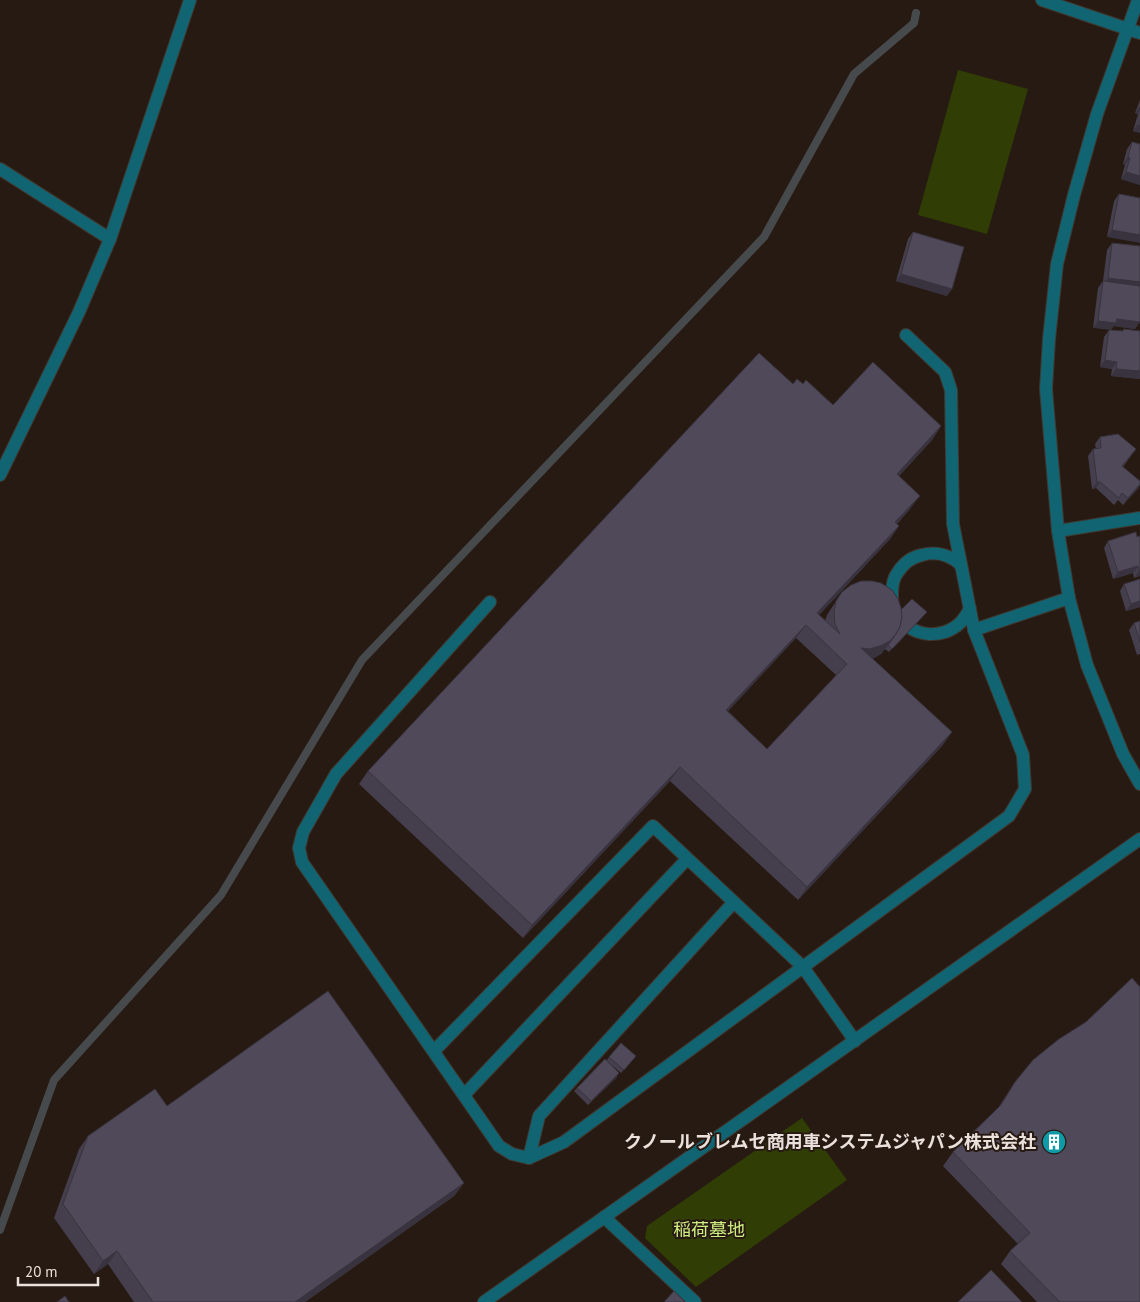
<svg xmlns="http://www.w3.org/2000/svg" width="1140" height="1302" viewBox="0 0 1140 1302" font-family="'PT Sans','Noto Sans JP',sans-serif">
<style>
.green{fill:#303d04}
.lines{fill:none;stroke-linecap:round;stroke-linejoin:round}
.stream{stroke:#474a4c;stroke-width:8}
.minor-casing{stroke:#42362e;stroke-width:14}
.minor{stroke:#116471;stroke-width:12}
.wall{fill:#453f4d;fill-rule:evenodd}
.shaded-wall{fill:#38333e}
.building{fill:#504959;stroke:#38333e;fill-rule:evenodd}
.labels{text-anchor:middle;stroke-width:4;stroke-linejoin:round;paint-order:stroke}
.poi-label{font-size:18px;font-weight:bold;fill:#ebe1dc;stroke:#271a12;text-anchor:end}
.park-label{font-size:18px;fill:#cded81;stroke:#271a12}
</style>
<rect width="100%" height="100%" fill="#271a12"/>
<g class="green">
<polygon points="958,70 1028,89 987,234 918,215"/>
<polygon points="802,1118 847,1180 696,1287 645,1238 647,1226"/>
</g>
<g class="lines">
<polyline class="stream" points="0,1230 54,1080 221,895 362,660 764,237 854,74 914,23 916,13"/>
<g class="minor-casing">
<g id="minor">
<polyline points="1042,0 1140,33"/>
<polyline points="1138,0 1097,114 1074,195 1057,264 1049,339 1046,389 1058,531 1069,598 1087,665 1123,754 1140,784"/>
<polyline points="0,169 110,239"/>
<polyline points="0,475 79,312 110,239 190,0"/>
<polyline points="1058,531 1140,518"/>
<path d="M961 565C950 555 936 551 922 555 911 557 904 563 898 572 893 578 892 586 892 594 891 623 919 640 945 632 951 630 957 626 961 622 965 618 967 613 970 609"/>
<polyline points="490,602 336,774 303,832 299,848 302,862 499,1146 512,1154 529,1158 564,1142 1009,816 1025,789 1023,755 974,630 953,524 951,390 945,372 906,335"/>
<polyline points="974,630 1069,598"/>
<polyline points="434,1051 653,826 803,967 855,1041"/>
<polyline points="464,1095 687,859"/>
<polyline points="529,1158 539,1116 733,903"/>
<polyline points="604,1217 695,1302"/>
<polyline points="484,1302 1140,839"/>
</g>
</g>
<use href="#minor" class="minor"/>
</g>
<g class="wall">
<polygon points="1140,100 1140,133 1133,131 1138,114 1135,113"/>
<polygon points="1132,142 1140,185 1121,179 1125,165 1123,164 1127,149"/>
<polygon points="1119,194 1140,198 1107,237 1114,201"/>
<polygon points="913,232 947,296 896,281 908,239"/>
<polygon points="1112,243 1135,329 1114,326 1093,328 1098,288 1103,281 1107,250"/>
<polygon points="1124,329 1140,379 1111,376 1112,369 1100,367 1104,337 1109,330 1122,331"/>
<path d="M793 384H803L833 405 941 426 932 440 899 476 910 509 897 524 899 526 890 539 819 615 825 621 827 615 842 592 901 610 927 612 889 652 885 649 881 654 872 659 952 732 942 746 798 900 670 781 523 938 359 784 368 771ZM796 638 836 675 767 749 728 711Z"/>
<polygon points="1100,437 1136,449 1123,467 1140,485 1123,505 1118,500 1114,505 1096,488 1092,489 1088,456 1093,449 1096,449 1095,444"/>
<polygon points="1136,532 1140,576 1134,578 1133,573 1113,579 1104,548 1108,541"/>
<polygon points="1124,584 1140,607 1126,611 1120,591"/>
<polygon points="1140,621 1140,654 1137,655 1129,630 1134,623"/>
<polygon points="636,1056 621,1073 609,1063 617,1077 588,1105 574,1091 577,1088 607,1060 609,1057"/>
<polygon points="1015,1082 1140,1302 1037,1302 1001,1264 1010,1251 1018,1244 943,1166 953,1152 998,1108"/>
<polygon points="167,1106 464,1183 454,1196 305,1302 134,1302 108,1264 94,1274 54,1218 79,1149 88,1136"/>
</g>
<g class="shaded-wall">
<polygon points="1140,106 1140,111 1138,114 1135,113"/>
<polygon points="1138,124 1140,125 1140,133 1133,131"/>
<polygon points="1128,157 1130,158 1125,165 1123,164"/>
<polygon points="1126,172 1140,176 1140,185 1121,179"/>
<polygon points="1112,230 1140,235 1140,243 1107,237"/>
<polygon points="901,274 952,289 947,296 896,281"/>
<polygon points="1108,278 1140,282 1140,286 1103,285"/>
<polygon points="1117,319 1140,322 1135,329 1114,326 1111,330 1093,328 1098,321"/>
<polygon points="1105,360 1117,362 1112,369 1100,367"/>
<polygon points="1116,369 1140,371 1140,379 1111,376"/>
<polygon points="941,426 932,440 888,488 897,474"/>
<polygon points="1097,482 1100,482 1096,488 1092,489"/>
<polygon points="1140,485 1137,490 1123,505 1128,498"/>
<polygon points="920,496 910,509 886,535 895,522"/>
<polygon points="899,526 890,539 808,627 817,613"/>
<polygon points="1138,566 1133,573 1113,579 1118,572"/>
<polygon points="1140,570 1140,576 1134,578 1139,571"/>
<polygon points="1140,601 1140,607 1126,611 1131,604"/>
<polygon points="806,625 796,638 717,723 726,710"/>
<polygon points="896,634 885,649 881,654 871,660 861,648"/>
<polygon points="952,732 942,746 798,900 807,887"/>
<polygon points="680,767 670,781 523,938 532,925"/>
<polygon points="619,1073 617,1077 588,1105 591,1101"/>
<polygon points="464,1183 454,1196 305,1302 295,1302"/>
<polygon points="117,1251 108,1264 94,1274 103,1261"/>
</g>
<g class="building">
<polygon points="1132,142 1140,144 1140,176 1126,172 1130,158 1128,157"/>
<polygon points="1119,194 1140,198 1140,235 1112,230"/>
<polygon points="913,232 964,247 952,289 901,274"/>
<polygon points="1112,243 1140,246 1140,282 1108,278"/>
<polygon points="1103,281 1140,286 1140,322 1117,319 1116,323 1098,321"/>
<polygon points="1124,329 1140,331 1140,371 1116,369 1117,362 1105,360 1109,330 1123,331"/>
<path d="M759 353 793 384 797 379 803 384 806 380 833 405 873 362 941 426 897 474 920 496 895 522 899 526 817 613 840 634 835 624 834 612 836 601 842 592 851 585 861 581H872L881 583 892 590 898 599 901 608 902 617 900 627 896 634 890 641 880 646 869 649 861 648 952 732 807 887 680 767 532 925 368 771ZM806 625 847 664 767 749 726 710Z"/>
<polygon points="1118,434 1136,449 1122,466 1140,481 1140,484 1128,498 1122,493 1119,498 1100,482 1097,482 1093,449 1101,448 1100,437"/>
<polygon points="1136,532 1137,537 1140,536 1140,570 1139,571 1138,566 1118,572 1108,541"/>
<polygon points="1140,579 1140,601 1131,604 1124,584"/>
<polygon points="912,599 927,612 892,649 888,645 896,634 900,627 902,617 901,610"/>
<polygon points="1140,621 1140,642 1134,623"/>
<polygon points="1132,978 1140,987 1140,1302 1060,1302 1010,1251 1030,1233 953,1152 1001,1105 1015,1082 1033,1060 1059,1039 1086,1022"/>
<polygon points="328,991 464,1183 295,1302 153,1302 117,1251 103,1261 63,1204 88,1136 155,1089 167,1106"/>
<polygon points="621,1043 636,1056 624,1070 609,1057"/>
<polygon points="605,1059 619,1073 591,1101 577,1088"/>
<polygon points="991,1270 1022,1302 958,1302"/>
<polygon points="674,1291 685,1302 664,1302"/>
<polygon points="65,1296 69,1302 57,1302"/>
</g>
<defs>
<g id="building-disc" transform="scale(1.25)"><circle r="9.5" fill="#0f9aa8" stroke="#271a12"/><path d="M-4-6H4V6H1V3H-1V6H-4ZM-2.5-4.3h1.7v1.8h-1.7ZM.8-4.3h1.7v1.8H.8ZM-2.5-1h1.7V.8h-1.7ZM.8-1h1.7V.8H.8Z" fill="#fff"/></g>
</defs>
<g fill-rule="evenodd">
<use href="#building-disc" x="1054" y="1142"/>
</g>
<g class="labels">
<g class="poi-label">
<text x="1036" y="1148">クノールブレムセ商用車システムジャパン株式会社</text>
</g>
<g class="park-label">
<text x="709" y="1236">稲荷墓地</text>
</g>
</g>
<path d="M18 1277v8h80v-8" fill="none" stroke="#ebe1dc" stroke-width="2.5"/>
<text x="25" y="1277" font-size="15" fill="#ebe1dc" stroke="#271a12" stroke-width="4" paint-order="stroke">20 m</text>
</svg>
